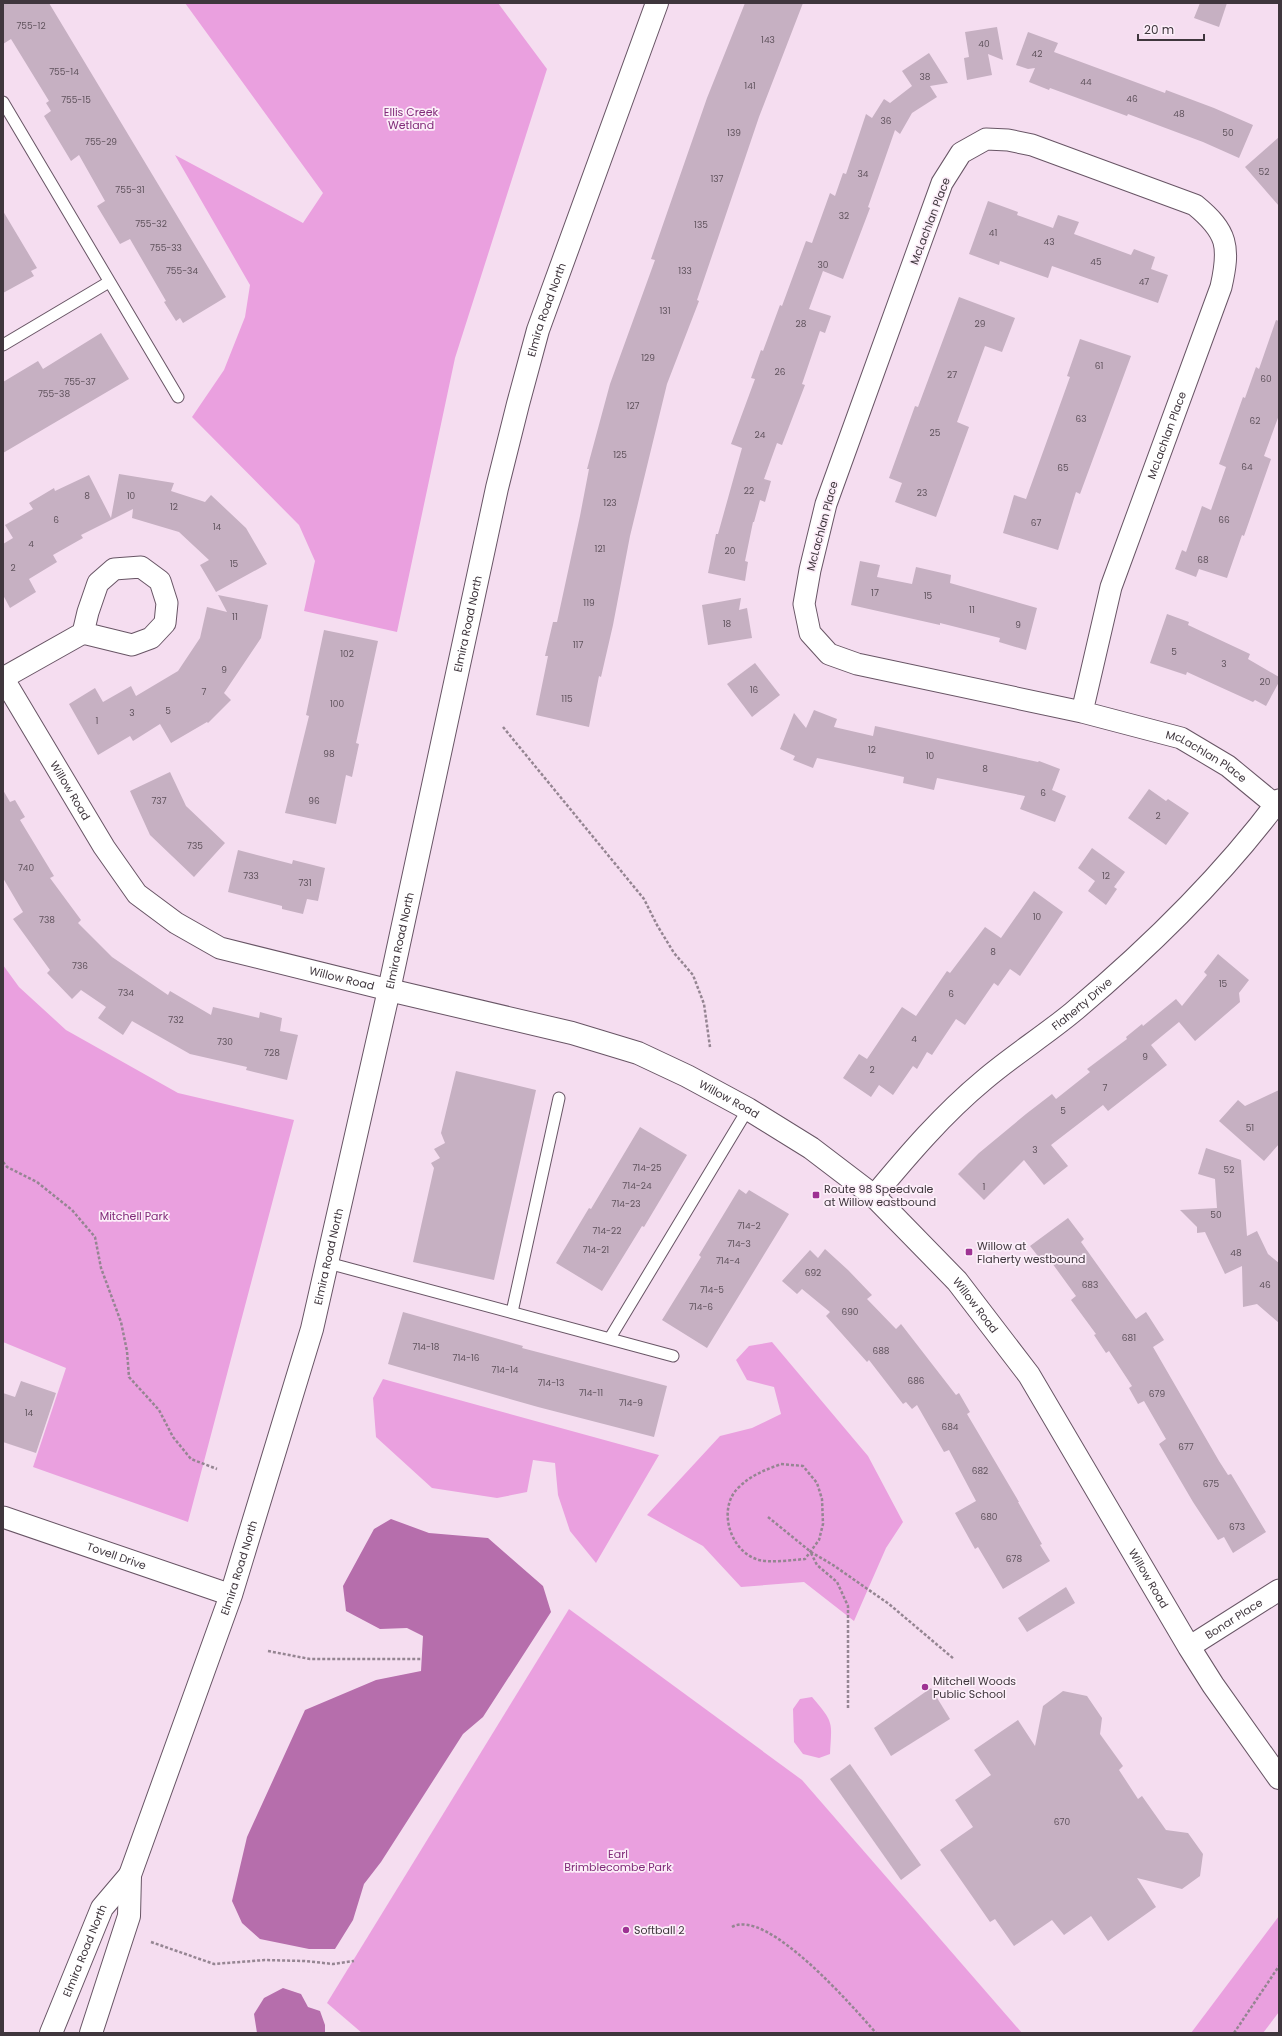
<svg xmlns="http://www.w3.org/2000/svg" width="1282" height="2036" viewBox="0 0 1282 2036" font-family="Poppins,sans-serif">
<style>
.green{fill:#eaa0df}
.water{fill:#b66eac}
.building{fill:#c6b0c2}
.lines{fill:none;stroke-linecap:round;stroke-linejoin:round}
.lane-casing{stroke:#685565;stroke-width:13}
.street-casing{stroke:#685565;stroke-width:23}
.secondary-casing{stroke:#685565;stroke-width:24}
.path{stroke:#958592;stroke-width:2.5;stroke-dasharray:3 2;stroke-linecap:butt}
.lane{stroke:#fff;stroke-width:11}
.street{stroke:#fff;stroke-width:21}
.secondary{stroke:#fff;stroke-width:22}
.poi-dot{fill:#9e3293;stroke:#fceef9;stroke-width:1.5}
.labels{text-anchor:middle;stroke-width:3.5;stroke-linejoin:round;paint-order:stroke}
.number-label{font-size:9px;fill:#61545e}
.park-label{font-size:11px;fill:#812b79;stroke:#fceef9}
.street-label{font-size:11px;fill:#3f363d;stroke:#fceef9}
.poi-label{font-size:11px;fill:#3f363d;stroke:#fceef9;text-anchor:start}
</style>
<rect width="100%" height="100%" fill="#f5ddf0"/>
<g class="green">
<polygon points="185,3 498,3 547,69 455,358 397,632 304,611 315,561 299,525 192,417 224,370 245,317 250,285 175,155 303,223 323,193"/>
<polygon points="3,965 19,987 66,1030 178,1093 294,1120 188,1522 33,1467 66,1368 3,1342"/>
<polygon points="772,1342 868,1456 903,1522 886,1548 854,1621 804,1582 741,1587 703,1546 647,1515 720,1436 752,1428 781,1414 774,1387 747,1380 736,1360 749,1346"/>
<polygon points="383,1379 659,1455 596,1563 570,1531 558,1495 555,1463 533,1460 527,1492 497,1498 432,1488 376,1437 373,1398"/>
<polygon points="569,1609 802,1780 1022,2033 362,2033 327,2003"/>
<path d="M812 1697C834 1723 832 1721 830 1754L819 1758 803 1754 794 1742 793 1709 800 1699Z"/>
<polygon points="1279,1916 1279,2012 1263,2033 1191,2033"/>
</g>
<g class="water">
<polygon points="391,1519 429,1533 488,1538 543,1586 551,1612 483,1717 463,1734 381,1862 364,1884 353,1920 335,1949 309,1949 260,1939 242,1923 232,1901 247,1837 305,1710 376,1680 421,1671 423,1636 407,1628 380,1629 346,1611 343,1586 374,1529"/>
<polygon points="283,1988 301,1994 308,2007 320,2011 325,2025 325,2033 257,2033 254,2014 264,1998"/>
</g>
<g class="building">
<polygon points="3,3 49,3 226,297 183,323 180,318 176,321 164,302 166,301 130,239 120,244 97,206 105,201 79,155 71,161 44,116 51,111 46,103 49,101 11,39 3,44"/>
<polygon points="745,3 803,3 759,117 697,300 699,301 667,384 630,536 613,625 601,677 599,676 589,727 536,715 548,656 545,656 553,622 557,622 580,516 589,469 587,469 610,384 655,260 651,259 707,98"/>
<polygon points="1200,3 1227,3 1219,27 1194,18"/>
<polygon points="997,27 1003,60 988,54 992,75 967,80 964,58 969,57 965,32"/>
<polygon points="1028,32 1058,43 1054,52 1165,93 1166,90 1214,108 1253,125 1239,158 1203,142 1128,114 1127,116 1050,88 1049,90 1029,82 1035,68 1028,69 1016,65"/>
<polygon points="929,53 948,83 930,86 937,97 912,113 900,134 895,130 868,207 870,208 843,279 823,271 809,309 831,316 825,333 820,331 802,384 805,385 782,445 777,443 764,479 771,481 765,502 760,500 754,522 753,522 745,561 748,562 745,581 708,573 716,534 718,534 742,448 731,444 755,379 751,378 761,350 763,351 780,305 782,306 806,241 812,243 830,193 835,196 843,173 846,174 866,114 872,118 884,99 890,103 912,86 902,71"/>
<polygon points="1279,137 1279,206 1245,167"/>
<polygon points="988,201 1018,212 1017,215 1053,228 1058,215 1079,222 1074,234 1131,255 1134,249 1155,257 1151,269 1168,275 1158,303 1052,266 1048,278 1000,261 999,265 969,254"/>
<polygon points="3,211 37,268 31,271 34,276 3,293"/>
<polygon points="959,297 1015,318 1002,352 985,346 957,422 969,427 936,517 895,502 902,483 889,478 915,406 918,407"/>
<polygon points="1276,320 1279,321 1279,415 1264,456 1271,459 1244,536 1242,535 1227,578 1199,569 1196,577 1175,569 1182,550 1186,552 1202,506 1211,510 1226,467 1219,464 1243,397 1245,398 1256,367 1259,369"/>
<polygon points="101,333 129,379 3,453 3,382 38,361 43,369"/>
<polygon points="1080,339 1131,356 1080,494 1076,492 1058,550 1003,533 1014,495 1026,499 1070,377 1067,376"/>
<polygon points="119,474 174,483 171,491 205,502 211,495 246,528 267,564 216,592 200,565 209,560 179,532 132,518 133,509 81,535 83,538 53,555 57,562 29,579 36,592 10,608 3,595 3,544 13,538 5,525 33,509 29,503 54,488 55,491 89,475 111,518"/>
<polygon points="860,561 880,565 877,577 912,584 916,567 951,575 950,583 1037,608 1026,650 999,642 1000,638 940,623 940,625 851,605"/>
<polygon points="218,595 268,605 261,638 224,693 231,700 208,723 207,722 171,743 160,724 133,741 130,736 98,755 69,704 95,688 103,702 131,686 136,696 178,671 200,638 207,607 227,612"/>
<polygon points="741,598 739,610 747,608 752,638 708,645 702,605"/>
<polygon points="1167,614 1189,622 1188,625 1250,654 1248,659 1279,677 1279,682 1266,706 1255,700 1253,702 1187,672 1186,675 1150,663"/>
<polygon points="324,630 378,641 356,743 359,744 352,777 346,775 336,824 285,813 309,716 306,715"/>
<polygon points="755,663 780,695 752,717 727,684"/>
<polygon points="814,710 837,719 834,727 873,736 875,726 1038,762 1039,761 1060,769 1052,790 1066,796 1055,822 1020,809 1025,796 937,778 934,790 903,783 904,777 817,758 813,768 793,760 795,756 780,749 794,713 806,728"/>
<polygon points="170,772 186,806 225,843 194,877 150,835 130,791"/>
<polygon points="1149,789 1166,801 1168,799 1189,813 1166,845 1128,818"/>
<polygon points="3,790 10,802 15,800 25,817 20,820 54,876 50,878 81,920 78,923 112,957 168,995 170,991 211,1015 213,1007 259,1018 260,1012 282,1018 280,1031 298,1035 287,1080 246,1070 247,1067 190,1054 132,1021 123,1035 98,1018 106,1007 81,990 72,999 47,973 50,970 13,919 23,912 3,878"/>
<polygon points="1092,848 1125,872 1114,887 1117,889 1106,905 1088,891 1095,881 1078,868"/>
<polygon points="238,850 292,864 293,860 325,868 318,901 307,899 303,914 282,909 282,906 228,892"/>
<polygon points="1034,891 1063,912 1020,976 1010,969 998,986 994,983 965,1025 956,1019 932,1055 927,1052 917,1069 913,1066 893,1095 879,1085 871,1097 843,1078 859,1054 867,1059 902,1007 916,1016 947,971 950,973 985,927 1001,938"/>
<polygon points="1218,954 1249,980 1239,993 1240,1002 1195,1041 1179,1022 1151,1045 1167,1065 1108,1111 1103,1105 1051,1145 1068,1166 1044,1185 1024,1160 984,1200 958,1174 979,1153 1026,1114 1052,1094 1056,1099 1090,1072 1087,1069 1127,1039 1126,1037 1142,1024 1143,1026 1176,999 1182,1006 1207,975 1204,972"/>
<polygon points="456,1071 536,1090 494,1280 413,1262 434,1168 431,1163 440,1158 434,1149 445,1143 441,1133"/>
<polygon points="1279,1090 1279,1144 1264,1161 1219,1121 1238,1100 1245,1106"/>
<polygon points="640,1127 687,1155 644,1227 642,1226 602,1291 556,1263 589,1208 591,1209"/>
<polygon points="1206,1148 1241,1160 1247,1236 1257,1231 1268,1254 1279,1263 1279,1323 1257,1304 1243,1307 1242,1266 1225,1274 1205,1232 1197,1233 1197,1227 1180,1210 1217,1208 1215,1179 1198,1174"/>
<polygon points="739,1189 746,1194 749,1190 789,1214 707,1348 662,1320 701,1257 699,1255"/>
<polygon points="1068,1218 1084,1239 1081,1242 1136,1319 1146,1312 1164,1340 1153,1347 1219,1461 1228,1475 1231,1474 1266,1532 1233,1553 1224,1537 1218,1540 1193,1502 1159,1444 1166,1439 1144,1401 1138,1404 1129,1388 1132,1386 1109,1351 1106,1353 1094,1335 1096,1334 1071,1300 1076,1296 1052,1263 1050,1265 1045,1257 1041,1260 1030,1246"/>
<polygon points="825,1249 848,1270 872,1295 867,1299 896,1329 901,1324 956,1395 959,1393 970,1412 967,1414 1019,1502 1018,1502 1042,1544 1040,1545 1050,1561 1003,1589 978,1547 975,1549 955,1513 976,1501 949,1450 944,1452 917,1405 912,1409 906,1402 903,1404 869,1360 867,1362 826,1316 830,1312 802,1289 797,1294 782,1281 810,1250 818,1258"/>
<polygon points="403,1312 523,1346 522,1348 667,1386 654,1437 538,1407 388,1364"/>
<polygon points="21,1381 56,1393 36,1453 3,1442 3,1393 15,1397"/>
<polygon points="1066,1587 1075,1603 1027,1632 1018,1618"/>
<polygon points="931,1688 950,1719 891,1756 874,1728"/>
<polygon points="1063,1691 1087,1696 1102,1718 1100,1734 1123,1766 1119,1770 1138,1799 1142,1796 1166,1830 1188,1833 1203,1854 1200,1876 1182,1889 1137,1878 1156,1907 1108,1941 1091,1916 1064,1935 1052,1920 1014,1946 995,1919 990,1922 940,1850 973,1827 955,1800 991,1775 974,1750 1018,1720 1035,1746 1043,1706"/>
<polygon points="850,1764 921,1865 901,1880 830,1779"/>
</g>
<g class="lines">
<g class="lane-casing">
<g id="lane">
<polyline points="3,102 178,397"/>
<polyline points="3,345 109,282"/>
<polyline points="328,1263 673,1356"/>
<polyline points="512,1312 559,1098"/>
<polyline points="610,1338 748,1109"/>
</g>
</g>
<g class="street-casing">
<g id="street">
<path id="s1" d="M3 678 104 847 137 894 176 923 220 948 389 990"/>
<polyline points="3,678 83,633 132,645 151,638 165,623 167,603 160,581 141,567 114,569 98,583 88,612 83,633"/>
<path id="s2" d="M1082 712 1111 587 1221 287C1230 247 1228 232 1195 205L1032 145 1008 140 986 139 961 153 942 183 826 504 810 570 804 604 810 633 829 654 857 664 1082 712 1181 738 1228 766 1279 808"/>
<path id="s3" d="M874 1196C908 1155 943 1114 984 1080 1012 1056 1044 1036 1073 1012 1148 949 1220 879 1279 800"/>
<path id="s4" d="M3 1517 231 1595"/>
<path id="s5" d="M1189 1647 1279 1590"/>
</g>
</g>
<g class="secondary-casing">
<g id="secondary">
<path id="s6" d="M389 990 572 1033 638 1053 687 1076 748 1109 811 1148 874 1196 957 1281 1029 1375 1189 1647 1213 1685 1279 1778"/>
<path id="s7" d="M51 2033 102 1908 130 1875"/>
<path id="s8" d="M91 2033 129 1916 130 1875 231 1595 312 1329 389 990 497 488 518 404 538 330 657 3"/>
</g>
</g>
<g class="path">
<polyline points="503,727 644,899 657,925 674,953 693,975 704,1004 710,1047"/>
<polyline points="3,1162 7,1167 37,1182 72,1210 95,1237 101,1268 121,1322 127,1351 129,1377 159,1410 173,1437 191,1459 217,1469"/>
<path d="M781 1464 803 1466 817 1483 822 1499 823 1524 819 1540 805 1559C793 1560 771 1563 759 1560 730 1552 717 1509 738 1488 751 1475 765 1470 781 1464Z"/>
<polyline points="768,1517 811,1552 833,1565 889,1604 954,1659"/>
<polyline points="811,1553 817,1565 837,1582 848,1606 848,1710"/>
<polyline points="268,1651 310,1659 422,1659"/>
<path d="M732 1927C767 1907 854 2008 876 2033"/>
<polyline points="151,1942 214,1964 265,1960 305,1961 333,1964 354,1961"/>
<polyline points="1234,2033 1279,1966"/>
</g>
<use href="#lane" class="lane"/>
<use href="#street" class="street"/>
<use href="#secondary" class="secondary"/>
</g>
<g class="poi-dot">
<rect x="812" y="1191" width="8" height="8" rx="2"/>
<rect x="965" y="1248" width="8" height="8" rx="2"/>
<circle cx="925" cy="1687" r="4"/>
<circle cx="626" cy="1930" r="4"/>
</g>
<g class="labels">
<g class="number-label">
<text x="31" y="29">755-12</text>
<text x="768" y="43">143</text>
<text x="984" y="47">40</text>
<text x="1037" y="57">42</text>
<text x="64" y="75">755-14</text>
<text x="925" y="80">38</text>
<text x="1086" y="85">44</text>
<text x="750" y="89">141</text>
<text x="1132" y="102">46</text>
<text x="76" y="103">755-15</text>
<text x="1179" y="117">48</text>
<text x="886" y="124">36</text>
<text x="734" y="136">139</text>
<text x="1228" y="136">50</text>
<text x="101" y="145">755-29</text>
<text x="1264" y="175">52</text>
<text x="863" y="177">34</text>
<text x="717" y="182">137</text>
<text x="130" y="193">755-31</text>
<text x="844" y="219">32</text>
<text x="151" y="227">755-32</text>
<text x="701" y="228">135</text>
<text x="993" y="236">41</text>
<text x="1049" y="245">43</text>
<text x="166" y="251">755-33</text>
<text x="1096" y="265">45</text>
<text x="823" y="268">30</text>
<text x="182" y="274">755-34</text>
<text x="685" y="274">133</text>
<text x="1144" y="285">47</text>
<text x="665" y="314">131</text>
<text x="801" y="327">28</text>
<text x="980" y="327">29</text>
<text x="648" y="361">129</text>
<text x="1099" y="369">61</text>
<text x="780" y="375">26</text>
<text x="952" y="378">27</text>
<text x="1266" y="382">60</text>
<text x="80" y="385">755-37</text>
<text x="54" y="397">755-38</text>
<text x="633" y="409">127</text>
<text x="1081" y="422">63</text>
<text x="1255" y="424">62</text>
<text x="935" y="436">25</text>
<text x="760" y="438">24</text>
<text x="620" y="458">125</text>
<text x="1247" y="470">64</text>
<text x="1063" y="471">65</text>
<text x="749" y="494">22</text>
<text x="922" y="496">23</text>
<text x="87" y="499">8</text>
<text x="131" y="499">10</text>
<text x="610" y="506">123</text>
<text x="174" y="510">12</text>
<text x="56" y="523">6</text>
<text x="1224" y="523">66</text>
<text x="1036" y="526">67</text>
<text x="217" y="530">14</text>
<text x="31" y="547">4</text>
<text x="600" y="552">121</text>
<text x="730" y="554">20</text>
<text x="1203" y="563">68</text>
<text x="234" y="567">15</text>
<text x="13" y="571">2</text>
<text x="875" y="596">17</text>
<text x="928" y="599">15</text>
<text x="589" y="606">119</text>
<text x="972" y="613">11</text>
<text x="235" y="620">11</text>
<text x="727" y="627">18</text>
<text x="1018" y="628">9</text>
<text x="578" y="648">117</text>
<text x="1174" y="655">5</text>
<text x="347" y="657">102</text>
<text x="1224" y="667">3</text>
<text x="224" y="673">9</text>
<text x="1265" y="685">20</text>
<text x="754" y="693">16</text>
<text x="204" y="695">7</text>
<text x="567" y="702">115</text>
<text x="337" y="707">100</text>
<text x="168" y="714">5</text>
<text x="132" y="716">3</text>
<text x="97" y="724">1</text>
<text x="872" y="753">12</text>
<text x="329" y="757">98</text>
<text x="930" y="759">10</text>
<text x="985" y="772">8</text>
<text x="1043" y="796">6</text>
<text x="159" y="804">737</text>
<text x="314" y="804">96</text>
<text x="1158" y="819">2</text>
<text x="195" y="849">735</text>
<text x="26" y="871">740</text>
<text x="251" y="879">733</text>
<text x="1106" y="879">12</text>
<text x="305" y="886">731</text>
<text x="1037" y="920">10</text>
<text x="47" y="923">738</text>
<text x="993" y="955">8</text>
<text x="80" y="969">736</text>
<text x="1223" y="987">15</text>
<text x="126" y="996">734</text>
<text x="951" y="997">6</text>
<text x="176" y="1023">732</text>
<text x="914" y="1042">4</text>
<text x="225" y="1045">730</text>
<text x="272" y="1056">728</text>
<text x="1145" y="1060">9</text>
<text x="872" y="1073">2</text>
<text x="1105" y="1091">7</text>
<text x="1063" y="1114">5</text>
<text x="1250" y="1131">51</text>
<text x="1035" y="1153">3</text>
<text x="647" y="1171">714-25</text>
<text x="1229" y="1173">52</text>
<text x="637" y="1189">714-24</text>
<text x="984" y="1190">1</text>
<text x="626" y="1207">714-23</text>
<text x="1216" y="1218">50</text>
<text x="749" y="1229">714-2</text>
<text x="607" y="1234">714-22</text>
<text x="739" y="1247">714-3</text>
<text x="596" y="1253">714-21</text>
<text x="1236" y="1256">48</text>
<text x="728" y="1264">714-4</text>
<text x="813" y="1276">692</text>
<text x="1090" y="1288">683</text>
<text x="1265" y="1288">46</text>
<text x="712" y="1293">714-5</text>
<text x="701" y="1310">714-6</text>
<text x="850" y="1315">690</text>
<text x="1129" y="1341">681</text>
<text x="426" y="1350">714-18</text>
<text x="881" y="1354">688</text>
<text x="466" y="1361">714-16</text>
<text x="505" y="1373">714-14</text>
<text x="916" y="1384">686</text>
<text x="551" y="1386">714-13</text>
<text x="591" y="1396">714-11</text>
<text x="1157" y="1397">679</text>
<text x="631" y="1406">714-9</text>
<text x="29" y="1416">14</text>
<text x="950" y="1430">684</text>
<text x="1186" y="1450">677</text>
<text x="980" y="1474">682</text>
<text x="1211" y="1487">675</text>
<text x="989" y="1520">680</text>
<text x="1237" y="1530">673</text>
<text x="1014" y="1562">678</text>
<text x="1062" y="1825">670</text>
</g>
<g class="park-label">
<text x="411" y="116">Ellis Creek<tspan x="411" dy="13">Wetland</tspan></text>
<text x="134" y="1220">Mitchell Park</text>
<text x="618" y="1858">Earl<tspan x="618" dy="13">Brimblecombe Park</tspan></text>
</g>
<g class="street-label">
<text transform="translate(930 221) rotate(-69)" y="4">McLachlan Place</text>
<text dy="4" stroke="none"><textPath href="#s8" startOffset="1786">Elmira Road North</textPath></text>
<text dy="4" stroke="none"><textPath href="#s2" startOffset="290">McLachlan Place</textPath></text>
<text transform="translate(822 526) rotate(-75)" y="4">McLachlan Place</text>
<text dy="4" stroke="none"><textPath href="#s8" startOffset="1462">Elmira Road North</textPath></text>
<text dy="4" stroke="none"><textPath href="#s2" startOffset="1720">McLachlan Place</textPath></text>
<text dy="4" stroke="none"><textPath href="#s1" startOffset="131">Willow Road</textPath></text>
<text dy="4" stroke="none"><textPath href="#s8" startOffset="1138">Elmira Road North</textPath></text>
<text dy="4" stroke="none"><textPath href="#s1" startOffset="479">Willow Road</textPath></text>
<text dy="4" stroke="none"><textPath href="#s3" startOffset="284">Flaherty Drive</textPath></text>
<text dy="4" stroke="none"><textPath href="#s6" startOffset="359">Willow Road</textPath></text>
<text dy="4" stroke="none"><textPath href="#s8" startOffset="814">Elmira Road North</textPath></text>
<text dy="4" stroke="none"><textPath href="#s6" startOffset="683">Willow Road</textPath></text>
<text dy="4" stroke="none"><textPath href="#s4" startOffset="120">Tovell Drive</textPath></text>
<text dy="4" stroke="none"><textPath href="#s8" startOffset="490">Elmira Road North</textPath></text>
<text dy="4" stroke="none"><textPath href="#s6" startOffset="1007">Willow Road</textPath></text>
<text dy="4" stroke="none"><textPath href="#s5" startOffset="53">Bonar Place</textPath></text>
<text dy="4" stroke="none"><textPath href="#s7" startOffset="89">Elmira Road North</textPath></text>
</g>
<g class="poi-label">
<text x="824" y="1193">Route 98 Speedvale<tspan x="824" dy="13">at Willow eastbound</tspan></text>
<text x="977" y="1250">Willow at<tspan x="977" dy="13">Flaherty westbound</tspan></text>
<text x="933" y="1685">Mitchell Woods<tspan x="933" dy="13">Public School</tspan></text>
<text x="634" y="1934">Softball 2</text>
</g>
</g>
<rect width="1282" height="2036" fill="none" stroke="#3f363d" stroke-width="8"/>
<path d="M1138 34v6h66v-6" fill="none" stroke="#3f363d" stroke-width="2"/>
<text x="1144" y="34" font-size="12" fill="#3f363d" stroke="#fceef9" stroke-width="3" paint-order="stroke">20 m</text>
</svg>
